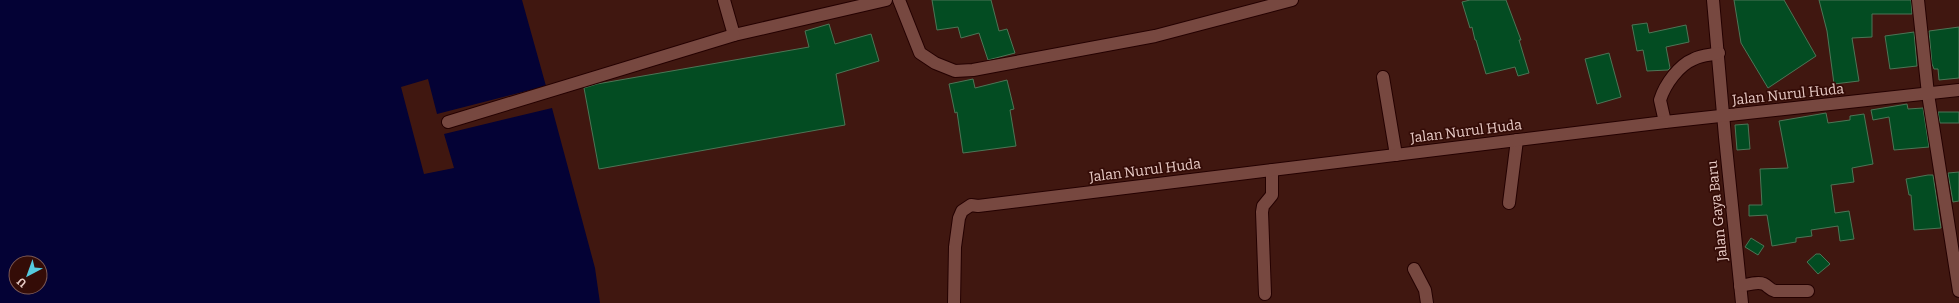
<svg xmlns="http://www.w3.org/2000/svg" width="1959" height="303" viewBox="0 0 1959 303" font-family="Bitter,serif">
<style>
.water{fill:#040235;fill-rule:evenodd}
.building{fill:#034c22;stroke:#4d7556}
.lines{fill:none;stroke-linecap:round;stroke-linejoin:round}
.minor-casing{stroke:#240100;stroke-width:14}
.minor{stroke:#774840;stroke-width:12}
.labels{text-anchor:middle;stroke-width:3.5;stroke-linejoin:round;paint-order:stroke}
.street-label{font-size:14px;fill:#e8cbc6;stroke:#340c07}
</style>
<rect width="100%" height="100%" fill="#401710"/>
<path class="water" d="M0 0H522L546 86 437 114 428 79 401 87 424 174 454 168 444 134 552 108 595 268 600 303H0ZM16 263H40V287H16Z"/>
<g class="building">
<polygon points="932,0 991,0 999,31 1007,29 1015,53 988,60 979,33 961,38 958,27 937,30"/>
<polygon points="1470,0 1506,0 1521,40 1519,40 1529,73 1518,76 1515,67 1486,74 1476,40 1475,40 1472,27 1470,28 1462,2"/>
<polygon points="1734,0 1784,0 1816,56 1768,88 1741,43"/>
<polygon points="1819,0 1911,0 1912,14 1872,14 1872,37 1852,38 1859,81 1834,84 1827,31"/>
<polygon points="1647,23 1649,33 1686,25 1689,42 1666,47 1670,68 1668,70 1647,71 1643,50 1637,51 1632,25"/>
<polygon points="829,24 835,44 871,34 879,61 836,74 845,125 599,169 584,88 597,84 809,47 805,31"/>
<polygon points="1959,27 1959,78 1939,80 1938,69 1934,69 1932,64 1929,31"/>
<polygon points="1914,32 1917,66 1890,69 1885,36"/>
<polygon points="1609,53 1621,97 1597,104 1585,59"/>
<polygon points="973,79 975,88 1007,80 1014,109 1010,110 1016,146 963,153 957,112 955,113 949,84"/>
<polygon points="1907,104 1908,109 1923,108 1929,147 1894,150 1889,117 1873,120 1871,110"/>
<polygon points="1938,112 1959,112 1959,123 1940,123"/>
<polygon points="1826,113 1828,123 1850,120 1850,116 1864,114 1873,164 1852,168 1854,182 1831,185 1835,213 1849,211 1854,239 1840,241 1838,226 1811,230 1812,236 1796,238 1796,242 1772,246 1767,215 1749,216 1749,205 1762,205 1760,169 1788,168 1779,121"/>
<polygon points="1748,124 1750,149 1737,150 1735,125"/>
<polygon points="1959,172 1959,201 1953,202 1948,173"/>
<polygon points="1928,175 1933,175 1941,228 1914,230 1911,195 1909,195 1906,179"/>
<polygon points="1751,238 1764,246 1758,255 1745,247"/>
<polygon points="1816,254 1820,254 1830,264 1818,274 1807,262"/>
</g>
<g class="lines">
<g class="minor-casing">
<g id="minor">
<polyline points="724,0 734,35 886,0"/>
<polyline points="899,0 920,53 935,63 955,71 973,70 1155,36 1292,0"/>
<polyline points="1713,0 1725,137 1742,303"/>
<polyline points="1918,0 1928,94 1959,291"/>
<polyline points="1383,77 1396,155"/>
<polyline points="448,122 734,35"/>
<path d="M1665 122 1660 100C1665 84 1679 65 1694 59 1701 55 1711 55 1719 53"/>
<polyline points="1509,203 1517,140"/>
<polyline points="1414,269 1425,290 1427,303"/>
<path d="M1740 286C1747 285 1757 281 1764 284 1768 286 1770 290 1775 291H1808"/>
<polyline points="1265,294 1262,212 1263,206 1272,195 1272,170"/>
<polyline points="954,303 955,247 959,218 962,211 971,205 978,206 1665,122 1959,90"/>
</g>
</g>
<use href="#minor" class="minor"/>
</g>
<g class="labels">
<g class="street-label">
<text transform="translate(1788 94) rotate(-6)" y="5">Jalan Nurul Huda</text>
<text transform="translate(1466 131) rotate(-7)" y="5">Jalan Nurul Huda</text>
<text transform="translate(1145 170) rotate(-7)" y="5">Jalan Nurul Huda</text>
<text transform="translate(1717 211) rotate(-96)" y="5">Jalan Gaya Baru</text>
</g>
</g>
<g transform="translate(28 275) rotate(221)"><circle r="19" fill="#340c07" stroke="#7c5853"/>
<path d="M0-3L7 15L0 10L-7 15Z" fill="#55cadf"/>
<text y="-6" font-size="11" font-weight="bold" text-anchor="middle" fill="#e8cbc6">U</text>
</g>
</svg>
